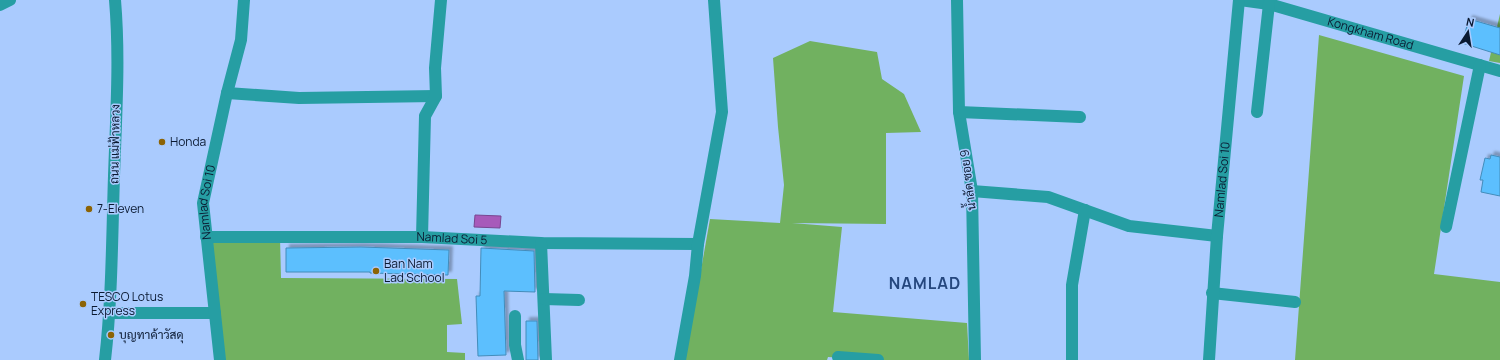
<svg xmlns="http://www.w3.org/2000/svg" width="1500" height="360" viewBox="0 0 1500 360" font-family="Manrope,Sarabun,sans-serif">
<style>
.green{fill:#71b160}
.water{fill:#a75aba;stroke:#784691}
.building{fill:#5cbffe;stroke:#438cba;filter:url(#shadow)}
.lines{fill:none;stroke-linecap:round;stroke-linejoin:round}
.minor{stroke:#269ea3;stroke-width:12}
.poi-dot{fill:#8c6305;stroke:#aacbfe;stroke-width:1.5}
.labels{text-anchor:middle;stroke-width:3;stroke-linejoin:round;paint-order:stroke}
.street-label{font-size:12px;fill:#0a1931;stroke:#aacbfe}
.poi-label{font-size:12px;fill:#0a1931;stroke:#aacbfe;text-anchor:start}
.district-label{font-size:16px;font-weight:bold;letter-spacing:1px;fill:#25477e;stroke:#aacbfe}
</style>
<defs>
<filter id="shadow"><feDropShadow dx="3.5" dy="-3.5" stdDeviation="1" flood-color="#0004"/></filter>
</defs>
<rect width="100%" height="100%" fill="#aacbfe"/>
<g class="green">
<polygon points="1500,14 1500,63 1489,61"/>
<polygon points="1319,35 1464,76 1434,274 1500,282 1500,360 1295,360"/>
<polygon points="810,41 877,52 882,79 904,94 921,132 886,133 886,224 792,223 842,227 833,312 967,323 969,360 878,360 828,357 827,360 685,360 710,219 780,223 784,185 778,127 773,58"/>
<polygon points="206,237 280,237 281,278 457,279 462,324 447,325 447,352 465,353 465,360 220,360"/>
</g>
<polygon class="water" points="475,215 501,216 500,228 474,227"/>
<g class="building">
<polygon points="1469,19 1500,28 1500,55 1462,43"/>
<polygon points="1491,155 1500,157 1500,196 1481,192 1483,180 1480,180 1485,158 1490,159"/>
<polygon points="361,247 449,250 448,275 370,273 370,272 286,272 286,248"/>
<polygon points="481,248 534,251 535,292 504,291 506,355 478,356 476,296 480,296"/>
<polygon points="526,321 537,321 538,360 526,360"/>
</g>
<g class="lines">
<g class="minor">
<polyline points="957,0 959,112 972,191 975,360"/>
<path id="s1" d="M1240 0 1269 4 1500 71"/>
<polyline points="0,5 10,0"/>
<polyline points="227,93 299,98 436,96"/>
<polyline points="959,112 1080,117"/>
<polyline points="1257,112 1269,4"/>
<polyline points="972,191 1048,197 1129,226 1217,236"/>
<polyline points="1446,227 1480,65"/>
<path id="s2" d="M206 237H422L541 243 698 244"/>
<polyline points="422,237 425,116 436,96 435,68 441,0"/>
<polyline points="541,243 546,360"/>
<polyline points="1212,293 1295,302"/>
<polyline points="544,299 579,300"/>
<polyline points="110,313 215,313"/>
<polyline points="515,316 515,345 518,360"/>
<polyline points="838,357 878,360"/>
<path d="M105 360C112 299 112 237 114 176 116 117 120 58 115 0"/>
<path id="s3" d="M220 360 203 203 227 93 241 40 244 0"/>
<polyline points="680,360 695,276 698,244 722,112 714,0"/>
<polyline points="1072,360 1072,285 1085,210"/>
<path id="s4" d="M1209 360 1217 236 1239 0"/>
</g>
</g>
<g class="poi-dot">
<circle cx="162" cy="142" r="4"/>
<circle cx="89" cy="209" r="4"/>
<circle cx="376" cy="271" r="4"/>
<circle cx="83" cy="304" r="4"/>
<circle cx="111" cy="335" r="4"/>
</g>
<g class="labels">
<g class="street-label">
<text dy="4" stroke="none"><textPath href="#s1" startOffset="135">Kongkham Road</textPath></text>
<text transform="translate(115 144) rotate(-89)" y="4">ถนน แม่ฟ้าหลวง</text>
<text transform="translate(968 180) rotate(-97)" y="4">น้ำลัด ซอย 9</text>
<text dy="4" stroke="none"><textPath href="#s4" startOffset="181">Namlad Soi 10</textPath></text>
<text dy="4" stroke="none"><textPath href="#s3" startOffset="159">Namlad Soi 10</textPath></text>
<text dy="4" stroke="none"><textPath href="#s2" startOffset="246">Namlad Soi 5</textPath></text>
</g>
<g class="poi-label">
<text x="170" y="146">Honda</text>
<text x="97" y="213">7-Eleven</text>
<text x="384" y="268">Ban Nam<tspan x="384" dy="14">Lad School</tspan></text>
<text x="91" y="301">TESCO Lotus<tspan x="91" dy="14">Express</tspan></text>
<text x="119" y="339">บุญทาค้าวัสดุ</text>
</g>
<g class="district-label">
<text x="925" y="289">NAMLAD</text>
</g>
</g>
<g transform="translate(1468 32) rotate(12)" stroke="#aacbfe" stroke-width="3" paint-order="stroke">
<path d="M0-3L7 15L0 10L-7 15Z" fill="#0a1931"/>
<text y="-6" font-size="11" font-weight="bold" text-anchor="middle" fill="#0a1931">N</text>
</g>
</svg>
